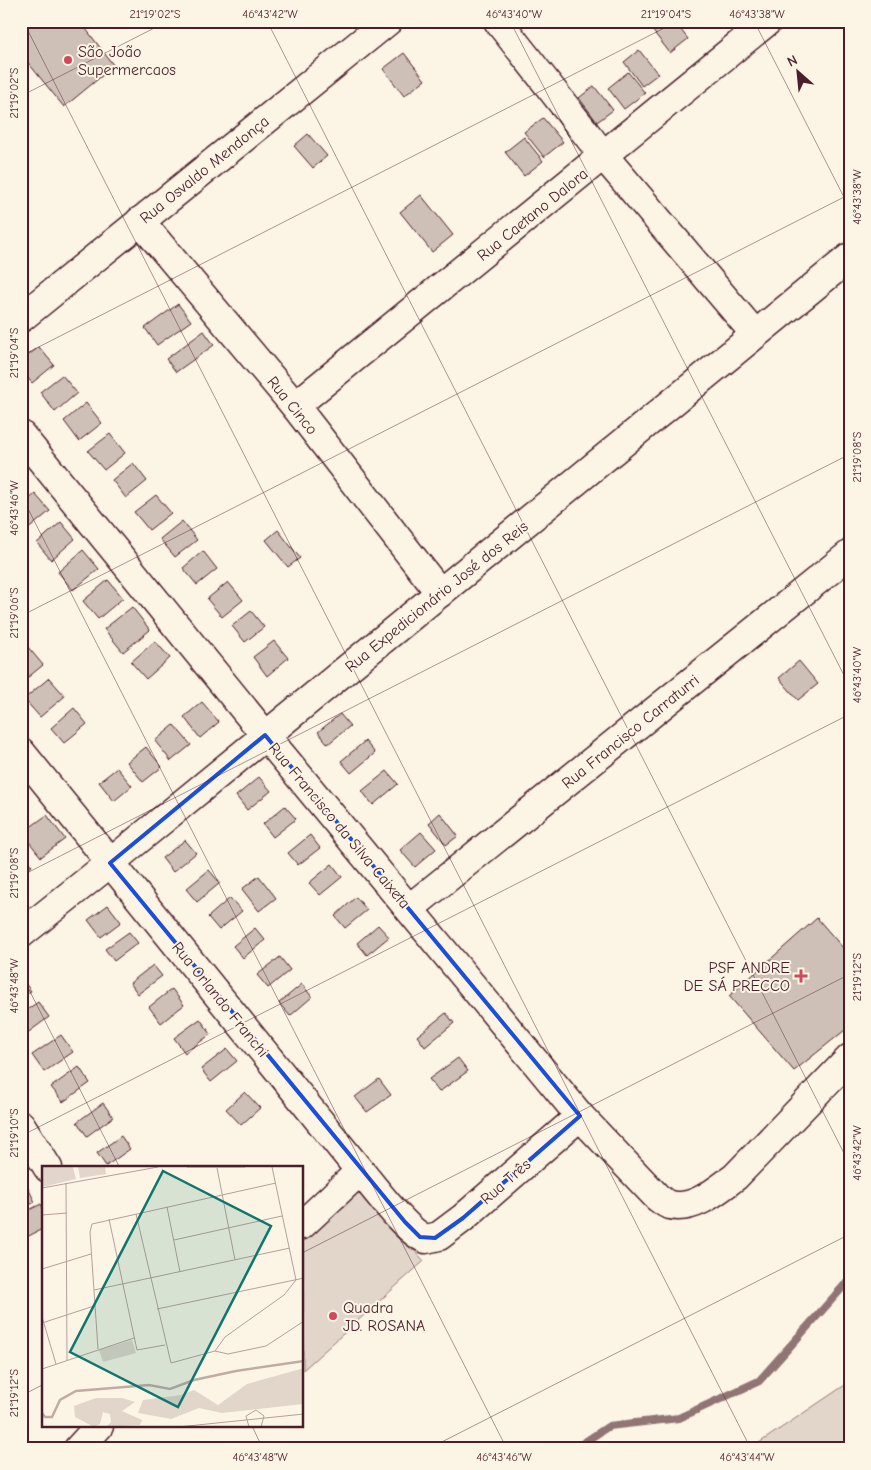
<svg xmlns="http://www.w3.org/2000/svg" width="871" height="1470" viewBox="0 0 871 1470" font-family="'Comic Neue',sans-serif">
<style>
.green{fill:#e2d5ca;stroke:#967a7a}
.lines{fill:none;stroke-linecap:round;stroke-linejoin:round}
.stream{stroke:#917474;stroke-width:8}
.building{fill:#cfc0b7;stroke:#4a1f2b}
.street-casing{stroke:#4a1f2b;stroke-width:31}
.street{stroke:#fcf5e5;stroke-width:28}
.marked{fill:none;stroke:#1d4ed8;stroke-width:4;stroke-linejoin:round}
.ticks{fill:none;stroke:#4a1f2b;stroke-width:1;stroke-opacity:0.45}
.poi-dot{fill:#d1495b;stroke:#fcf5e5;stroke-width:2}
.labels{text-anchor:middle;stroke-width:4;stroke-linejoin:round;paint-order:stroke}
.poi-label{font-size:16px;fill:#4a1f2b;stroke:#fcf5e5;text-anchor:start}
.street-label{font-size:16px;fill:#4a1f2b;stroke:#fcf5e5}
.inset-river{fill:none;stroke:#c0aca5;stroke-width:2.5}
.inset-road{fill:none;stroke:#b59f9b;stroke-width:1}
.view{fill:#0f766e;fill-opacity:0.15;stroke:#0f766e;stroke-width:2.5}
.inset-edge{fill:none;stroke:#4a1f2b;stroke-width:2.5}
.neatline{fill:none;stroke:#4a1f2b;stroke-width:2}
.ticks-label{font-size:12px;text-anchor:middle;fill:#4a1f2b}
</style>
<rect width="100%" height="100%" fill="#fcf5e5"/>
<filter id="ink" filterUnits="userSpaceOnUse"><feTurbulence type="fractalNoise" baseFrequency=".02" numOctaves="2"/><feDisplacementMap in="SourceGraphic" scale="10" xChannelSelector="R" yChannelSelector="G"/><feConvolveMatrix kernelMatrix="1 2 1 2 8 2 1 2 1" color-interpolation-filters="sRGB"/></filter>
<g filter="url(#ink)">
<g class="green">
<polygon points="355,1185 424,1261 303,1370 303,1236"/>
<polygon points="850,1381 850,1449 750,1449 848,1383"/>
</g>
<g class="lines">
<polyline class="stream" points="574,1449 609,1426 679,1418 759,1381 850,1279"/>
</g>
<g class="building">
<polygon points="21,21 80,21 114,66 64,107 21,54"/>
<polygon points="645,21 674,21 688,39 670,53"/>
<polygon points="639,50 658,74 642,86 624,62"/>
<polygon points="404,53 425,80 404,96 383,69"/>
<polygon points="628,72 645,93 624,109 608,88"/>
<polygon points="594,86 613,110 597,122 579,98"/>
<polygon points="543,118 563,142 544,157 524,132"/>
<polygon points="308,134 327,156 313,168 294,146"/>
<polygon points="524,137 543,161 524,176 505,152"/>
<polygon points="421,195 453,235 432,252 400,212"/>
<polygon points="178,304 191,321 157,345 145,328"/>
<polygon points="204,331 214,345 176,372 166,359"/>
<polygon points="39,347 54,365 32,383 21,370 21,361"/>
<polygon points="62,375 77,393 55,412 40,392"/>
<polygon points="86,403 102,423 79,441 64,421"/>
<polygon points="110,434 125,453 104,470 88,451"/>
<polygon points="133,463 147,481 126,498 112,480"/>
<polygon points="35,494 50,511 26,531 21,525 21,506"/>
<polygon points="156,495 171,513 149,530 134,512"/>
<polygon points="182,521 197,540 175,557 160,539"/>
<polygon points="61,522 75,539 51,560 37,543"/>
<polygon points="278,530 300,558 288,567 266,540"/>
<polygon points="83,550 99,569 73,590 58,572"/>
<polygon points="203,551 217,569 197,585 183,568"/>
<polygon points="108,580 123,598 98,619 83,601"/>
<polygon points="228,582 243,600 222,617 207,599"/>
<polygon points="132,607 150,630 123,652 104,629"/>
<polygon points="251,611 264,627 245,642 232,626"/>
<polygon points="155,641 170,658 146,679 131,662"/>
<polygon points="274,641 288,658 267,676 253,657"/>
<polygon points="27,646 43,665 21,683 21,650"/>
<polygon points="799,661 818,684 798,700 779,678"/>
<polygon points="49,678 65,696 40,717 24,699"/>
<polygon points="202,702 219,722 200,738 184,717"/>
<polygon points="74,708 87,724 64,743 51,728"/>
<polygon points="340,714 350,726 328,744 318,732"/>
<polygon points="174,725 191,745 171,761 155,741"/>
<polygon points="365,741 375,753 351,773 341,761"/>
<polygon points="146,747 162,767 143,782 127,762"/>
<polygon points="117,768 132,786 114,801 99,782"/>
<polygon points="387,771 398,784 373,805 362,791"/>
<polygon points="259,777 271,791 247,810 236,796"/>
<polygon points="285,806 296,819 273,837 263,824"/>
<polygon points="440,813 458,836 446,845 429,823"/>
<polygon points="47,815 65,839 41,857 22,833"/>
<polygon points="421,832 436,849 415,867 400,850"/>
<polygon points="310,835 320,848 298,865 288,853"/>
<polygon points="185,840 196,853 173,872 162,858"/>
<polygon points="21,852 32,866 21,875"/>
<polygon points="332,864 342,877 320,895 309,883"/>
<polygon points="209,870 220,883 197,902 186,889"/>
<polygon points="259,876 276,898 259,911 242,889"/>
<polygon points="356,897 367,910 345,928 335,916"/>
<polygon points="230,898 242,911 219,930 208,917"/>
<polygon points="108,905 121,922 101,937 88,920"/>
<polygon points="817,918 850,956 850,1026 794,1071 729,996"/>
<polygon points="378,925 389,937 367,955 357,943"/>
<polygon points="255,928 265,940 243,958 233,946"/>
<polygon points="129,932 138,943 114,961 105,949"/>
<polygon points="280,957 290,970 268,988 257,975"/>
<polygon points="153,965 162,976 138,994 130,983"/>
<polygon points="21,978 31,991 21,998"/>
<polygon points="302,984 312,997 290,1016 279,1003"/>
<polygon points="172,989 184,1005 161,1023 149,1007"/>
<polygon points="38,1002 49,1017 22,1037 21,1014"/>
<polygon points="446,1013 454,1023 425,1047 417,1036"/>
<polygon points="200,1019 211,1034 185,1053 174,1038"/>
<polygon points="61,1035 73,1052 44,1072 32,1055"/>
<polygon points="227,1049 237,1061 211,1082 201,1069"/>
<polygon points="458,1058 468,1071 439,1092 429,1079"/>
<polygon points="79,1067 90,1083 63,1102 51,1087"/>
<polygon points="379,1079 391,1095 367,1112 355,1097"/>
<polygon points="245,1092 260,1108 241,1125 226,1109"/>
<polygon points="103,1103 113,1117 87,1136 77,1122"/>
<polygon points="121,1136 130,1149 106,1166 97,1153"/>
<polygon points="24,1180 35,1202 21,1209 21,1181"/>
<polygon points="41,1204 44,1210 44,1228 25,1238 21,1231 21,1214"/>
</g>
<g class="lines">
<g class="street-casing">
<g id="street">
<polyline points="498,21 603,155 755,334"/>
<polyline points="140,221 295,406 440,593"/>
<polyline points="21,318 388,21"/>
<polyline points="295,406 768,21"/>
<path d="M21 435 265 735 580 1116 657 1197C661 1200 665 1204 670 1205 694 1211 717 1190 735 1177L850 1058"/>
<path d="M21 752 360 1171C375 1188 406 1232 426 1239L439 1236 463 1218 580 1116"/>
<polyline points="410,908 850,554"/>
<polyline points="21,934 110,863 850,257"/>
<polyline points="21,1125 48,1168"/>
<polyline points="302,1225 360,1171"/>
<polyline points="78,1449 99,1426"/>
</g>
</g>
<use href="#street" class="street"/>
</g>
</g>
<path class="marked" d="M265 735 580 1116 463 1218 435 1238 420 1237 405 1222 110 863Z"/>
<path class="ticks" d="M23 21 751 1449M267 21 850 1165M510 21 850 687M754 21 850 209M21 96 168 21M21 356 678 21M21 495 507 1449M21 616 850 194M21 876 850 454M21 974 120 1168M21 1136 850 714M302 1253 850 974M21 1396 44 1384M252 1426 263 1449M428 1449 850 1234"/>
<g class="poi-dot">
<circle cx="68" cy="60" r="5"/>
<path d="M798.5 968.5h5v5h5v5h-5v5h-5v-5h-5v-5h5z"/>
<circle cx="333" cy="1316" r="5"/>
</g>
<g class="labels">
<g class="poi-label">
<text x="78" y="57">São João<tspan x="78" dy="18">Supermercaos</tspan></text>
<text x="790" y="973" text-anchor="end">PSF ANDRE<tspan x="790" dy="18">DE SÁ PRECCO</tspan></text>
<text x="343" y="1313">Quadra<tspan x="343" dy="18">JD. ROSANA</tspan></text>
</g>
<g class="street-label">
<text transform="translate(204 169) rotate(-39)" y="6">Rua Osvaldo Mendonça</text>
<text transform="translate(532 214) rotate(-39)" y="6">Rua Caetano Dalora</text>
<text transform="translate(293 405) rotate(51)" y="6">Rua Cinco</text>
<text transform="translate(436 596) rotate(-39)" y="6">Rua Expedicionário José dos Reis</text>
<text transform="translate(630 731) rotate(-39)" y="6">Rua Francisco Carraturri</text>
<text transform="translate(340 825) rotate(50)" y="6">Rua Francisco da Silva Caixeta</text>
<text transform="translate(221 999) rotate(51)" y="6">Rua Orlando Franchi</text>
<text transform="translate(505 1181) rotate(-41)" y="6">Rua Três</text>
</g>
</g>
<g transform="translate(42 1166)">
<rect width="261" height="261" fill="#fcf5e5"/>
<path d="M0 1H31L34 13 0 21ZM36 1H63L64 8 38 12ZM90 174 94 187 61 196 57 184ZM262 202 261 238 180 247 157 242 129 253 96 247 101 234 139 229 152 224 176 239 205 218ZM54 232H80L93 236 80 245 100 254 98 259 64 261 69 256 68 248 61 246 58 258 52 261 33 251 32 240Z" fill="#e2d5ca"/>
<path class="inset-river" d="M0 247 3 251H10L18 234 34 225 107 219 128 223 152 214 194 205 262 195"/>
<path class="inset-road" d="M145 1H203M230 1 254 114M175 2 193 94M24 17 25 194M0 22 116 1M125 41 138 106M94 48 129 197 173 185 186 188 224 180 262 155M0 49 25 47M67 53 95 184 123 179M132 74 240 50M0 103 49 88M52 124 248 82M115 143 262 112M0 151 14 198M0 157 52 140M56 183 48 66 50 58 234 17M173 185 183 171 242 129 254 114M0 203 92 172M136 261 262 248M207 261 204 250 214 244 222 250 219 261"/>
<path class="view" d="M121 5 229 60 136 241 28 186Z"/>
<rect width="261" height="261" class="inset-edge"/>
</g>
<rect width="871" height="1470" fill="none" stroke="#fcf5e5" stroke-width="55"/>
<g transform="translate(798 72) rotate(333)" stroke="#fcf5e5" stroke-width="4" paint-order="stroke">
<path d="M0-4L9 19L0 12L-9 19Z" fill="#4a1f2b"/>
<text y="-8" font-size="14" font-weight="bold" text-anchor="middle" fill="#4a1f2b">N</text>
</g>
<rect x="28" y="28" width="816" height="1414" class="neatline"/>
<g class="ticks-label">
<text x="155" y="18">21°19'02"S</text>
<text x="270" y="18">46°43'42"W</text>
<text x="514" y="18">46°43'40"W</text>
<text x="666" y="18">21°19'04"S</text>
<text x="757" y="18">46°43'38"W</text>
<text transform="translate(14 93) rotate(-90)" y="4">21°19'02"S</text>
<text transform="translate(857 197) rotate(-90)" y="4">46°43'38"W</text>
<text transform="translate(14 353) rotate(-90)" y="4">21°19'04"S</text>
<text transform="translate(857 457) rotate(-90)" y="4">21°19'08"S</text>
<text transform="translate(14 508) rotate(-90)" y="4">46°43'46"W</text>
<text transform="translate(14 613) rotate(-90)" y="4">21°19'06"S</text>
<text transform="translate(857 675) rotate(-90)" y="4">46°43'40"W</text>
<text transform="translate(14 873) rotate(-90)" y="4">21°19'08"S</text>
<text transform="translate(857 977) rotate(-90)" y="4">21°19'12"S</text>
<text transform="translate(14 986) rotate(-90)" y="4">46°43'48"W</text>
<text transform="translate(14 1133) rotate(-90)" y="4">21°19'10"S</text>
<text transform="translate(857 1153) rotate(-90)" y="4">46°43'42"W</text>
<text transform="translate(14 1393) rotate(-90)" y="4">21°19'12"S</text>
<text x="260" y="1461">46°43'48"W</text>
<text x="504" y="1461">46°43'46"W</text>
<text x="747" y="1461">46°43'44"W</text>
</g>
</svg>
